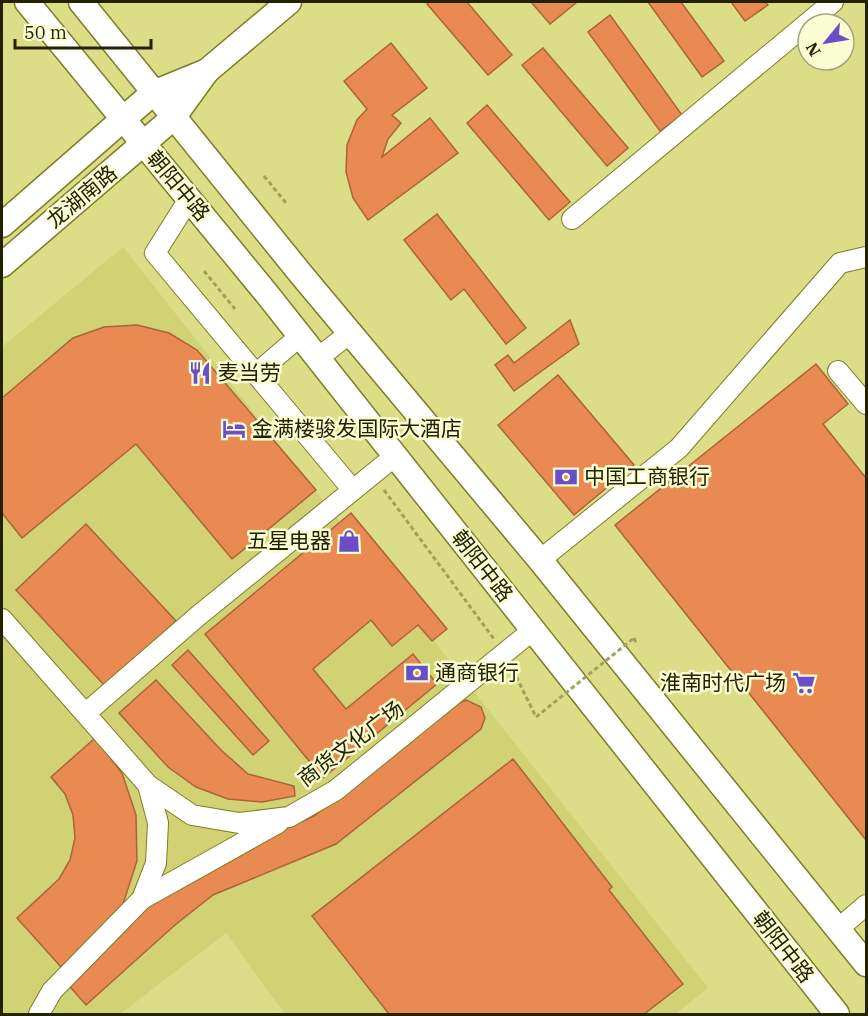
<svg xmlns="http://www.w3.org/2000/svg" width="868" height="1016" viewBox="0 0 868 1016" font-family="'IBM Plex Serif','Noto Sans SC',serif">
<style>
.built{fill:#d0d273}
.building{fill:#e88a52;stroke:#ab6339;stroke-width:1.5}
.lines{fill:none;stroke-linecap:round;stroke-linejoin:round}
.minor-casing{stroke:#7d7e25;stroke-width:22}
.major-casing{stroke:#7d7e25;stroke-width:27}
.path{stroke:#a0a25c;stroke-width:3;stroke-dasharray:4.5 3;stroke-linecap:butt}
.minor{stroke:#fff;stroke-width:20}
.major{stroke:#fff;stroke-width:24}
.path-bridge{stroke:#a0a25c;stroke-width:3;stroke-dasharray:4.5 3;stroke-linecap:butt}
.labels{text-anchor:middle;stroke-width:5;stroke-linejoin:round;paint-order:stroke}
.street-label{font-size:21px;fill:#220;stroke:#fafcd2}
.poi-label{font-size:21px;fill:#220;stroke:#fafcd2;text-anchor:start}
</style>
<rect width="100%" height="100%" fill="#dbdd87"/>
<polygon class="built" points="123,247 708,988 675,1014 285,1014 226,933 120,1014 2,1014 2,347"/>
<g class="building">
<polygon points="429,2 467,2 512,55 488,75 427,4"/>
<polygon points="531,2 574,2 576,3 550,24"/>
<polygon points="648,2 681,2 724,61 702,77"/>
<polygon points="731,2 765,2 768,5 745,21"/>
<polygon points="610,15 682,115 660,131 588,32"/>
<polygon points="391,43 427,88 392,115 401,123 388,139 382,157 430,118 458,153 368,220 353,198 346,172 347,145 357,120 367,109 344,81"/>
<polygon points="543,48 628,148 607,166 522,65"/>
<polygon points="487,105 570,202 549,220 467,123"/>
<polygon points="437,214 526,328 506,344 464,289 451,300 404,240"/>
<polygon points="570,320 579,344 514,391 495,365 508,355 514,363"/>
<polygon points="137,325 169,333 197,350 316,490 232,559 136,444 22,538 2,513 2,398 73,338 104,327"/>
<polygon points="816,364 848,404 823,424 866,478 866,840 615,525"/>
<polygon points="558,375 634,465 574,515 498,425"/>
<polygon points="351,513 447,629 432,641 418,625 392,646 371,620 313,669 346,709 413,654 437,684 323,778 205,634"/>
<polygon points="86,524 176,621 105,686 16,590"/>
<polygon points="188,650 269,741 253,755 172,665"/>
<polygon points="156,680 221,750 248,774 294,786 295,796 262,802 228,799 196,787 168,767 119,713"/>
<polygon points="466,700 481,707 485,718 481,729 336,844 213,895 175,925 86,1005 65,981 154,900 269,836 314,816 455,705"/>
<polygon points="95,738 122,773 136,815 137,861 123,904 96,936 61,967 17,918 59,879 70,860 75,838 73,815 65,794 51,777"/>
<polygon points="513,759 612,887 609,890 683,984 644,1014 389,1014 312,916"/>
</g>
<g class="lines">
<g class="minor-casing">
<g id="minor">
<polyline points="189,199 155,253 352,489"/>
<polyline points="572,219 833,2"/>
<polyline points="318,358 350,333"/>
<polyline points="838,371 866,404"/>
<polyline points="256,374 300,336"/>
<polyline points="540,560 679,448 840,263 866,257"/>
<polyline points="2,619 148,785 192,815 239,823 289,817 336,790 533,630"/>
<polyline points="86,713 198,616 395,456"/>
<polyline points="142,899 278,823"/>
<polyline points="838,929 866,905"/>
<polyline points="39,1014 52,991 142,899 156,863 158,823 148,785"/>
</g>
</g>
<g class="major-casing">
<g id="major">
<polyline points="27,2 267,294 837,1014"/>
<polyline points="81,2 300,273 540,560 866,964"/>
<polyline points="2,225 153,93 207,71"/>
<polyline points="2,265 173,118 207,71 289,2"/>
</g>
</g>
<g class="path">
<polyline points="264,176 286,203"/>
<polyline points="204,271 235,309"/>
<polyline points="384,490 494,639"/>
<polyline points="634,638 637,645"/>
<polyline points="513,670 536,717"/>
</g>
<use href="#minor" class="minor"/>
<use href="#major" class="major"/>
<polyline class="path-bridge" points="536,717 634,638"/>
</g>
<defs>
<g id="restaurant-bare" transform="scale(1.8)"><path d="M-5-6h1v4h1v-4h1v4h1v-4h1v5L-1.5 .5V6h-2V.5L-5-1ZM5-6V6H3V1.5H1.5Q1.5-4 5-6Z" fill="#6b4ec7" stroke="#fafcd2" stroke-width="2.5" paint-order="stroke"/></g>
<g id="hotel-bare" transform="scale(1.8)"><path d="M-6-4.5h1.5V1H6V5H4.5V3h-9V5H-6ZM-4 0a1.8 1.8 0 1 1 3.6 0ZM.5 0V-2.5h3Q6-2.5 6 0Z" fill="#6b4ec7" stroke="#fafcd2" stroke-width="2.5" paint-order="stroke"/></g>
<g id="bank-bare" transform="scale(1.8)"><path d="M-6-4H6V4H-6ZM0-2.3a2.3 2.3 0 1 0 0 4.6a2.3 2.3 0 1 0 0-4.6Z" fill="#6b4ec7" stroke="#fafcd2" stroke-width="2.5" paint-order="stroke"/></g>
<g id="shop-bare" transform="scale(1.8)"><path d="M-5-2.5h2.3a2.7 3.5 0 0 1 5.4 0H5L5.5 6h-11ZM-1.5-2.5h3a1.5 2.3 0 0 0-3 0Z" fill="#6b4ec7" stroke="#fafcd2" stroke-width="2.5" paint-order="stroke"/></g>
<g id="supermarket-bare" transform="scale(1.8)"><path d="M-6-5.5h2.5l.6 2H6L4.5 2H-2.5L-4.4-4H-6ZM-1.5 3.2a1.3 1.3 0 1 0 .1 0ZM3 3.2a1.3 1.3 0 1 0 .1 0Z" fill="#6b4ec7" stroke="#fafcd2" stroke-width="2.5" paint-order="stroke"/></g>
</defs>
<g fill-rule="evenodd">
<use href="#restaurant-bare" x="200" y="373"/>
<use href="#hotel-bare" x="234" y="429"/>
<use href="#bank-bare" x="566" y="477"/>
<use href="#shop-bare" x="349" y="541"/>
<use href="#bank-bare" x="417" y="673"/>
<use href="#supermarket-bare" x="804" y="683"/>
</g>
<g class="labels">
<g class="street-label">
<text transform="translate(178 186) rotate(50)" y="7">朝阳中路</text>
<text transform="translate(82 197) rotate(-40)" y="7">龙湖南路</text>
<text transform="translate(482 566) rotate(52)" y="7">朝阳中路</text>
<text transform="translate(351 744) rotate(-37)" y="7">商货文化广场</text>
<text transform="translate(783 947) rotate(52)" y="7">朝阳中路</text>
</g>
<g class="poi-label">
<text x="218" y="380">麦当劳</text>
<text x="252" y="436">金满楼骏发国际大酒店</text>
<text x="584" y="484">中国工商银行</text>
<text x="331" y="548" text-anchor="end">五星电器</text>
<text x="435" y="680">通商银行</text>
<text x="786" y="690" text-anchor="end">淮南时代广场</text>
</g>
</g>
<rect width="868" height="1016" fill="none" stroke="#222200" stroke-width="6"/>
<g transform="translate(826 42) rotate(240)"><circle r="28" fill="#fafcd2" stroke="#a4a57e" stroke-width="1.5"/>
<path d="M0-4.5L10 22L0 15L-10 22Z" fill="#6b4ec7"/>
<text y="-9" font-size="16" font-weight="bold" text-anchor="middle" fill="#222200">N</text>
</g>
<path d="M15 39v9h136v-9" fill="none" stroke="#222200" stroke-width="3"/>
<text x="24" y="39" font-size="18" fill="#222200" stroke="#fafcd2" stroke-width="4.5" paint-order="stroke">50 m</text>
</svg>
